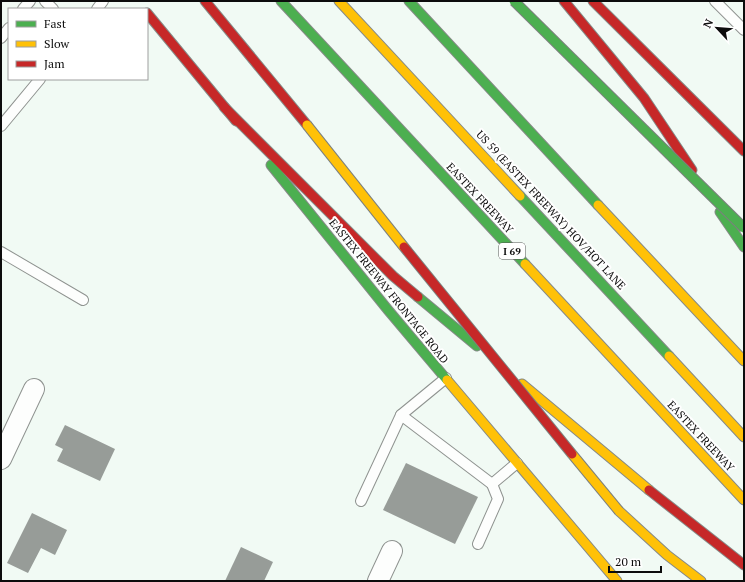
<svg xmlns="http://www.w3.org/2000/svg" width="745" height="582" viewBox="0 0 745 582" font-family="'PT Serif',serif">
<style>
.building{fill:#979c98}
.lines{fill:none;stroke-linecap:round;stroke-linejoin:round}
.lane-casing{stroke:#8f9390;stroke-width:12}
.street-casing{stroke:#8f9390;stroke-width:22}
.fast-casing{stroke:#868a87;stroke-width:11}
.slow-casing{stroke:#868a87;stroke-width:11}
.jam-casing{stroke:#868a87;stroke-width:11}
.lane{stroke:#fdfefd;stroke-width:10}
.street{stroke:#fdfefd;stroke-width:20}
.fast{stroke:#4caf50;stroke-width:9}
.slow{stroke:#ffc107;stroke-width:9}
.jam{stroke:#c62828;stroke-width:9}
.fast-bridge-casing{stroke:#7c807e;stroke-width:11;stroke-linecap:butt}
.slow-bridge-casing{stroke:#7c807e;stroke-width:11;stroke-linecap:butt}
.jam-bridge-casing{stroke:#7c807e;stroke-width:11;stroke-linecap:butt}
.fast-bridge{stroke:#4caf50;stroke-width:9}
.slow-bridge{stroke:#ffc107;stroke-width:9}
.jam-bridge{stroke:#c62828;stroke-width:9}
.labels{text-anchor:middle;stroke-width:4;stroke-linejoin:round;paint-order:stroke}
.shield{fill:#fff;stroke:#555;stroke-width:1}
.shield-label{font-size:10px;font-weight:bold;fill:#0c0c0c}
.street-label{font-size:11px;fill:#0c0c0c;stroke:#fff}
</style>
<rect width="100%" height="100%" fill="#f1faf4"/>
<g class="building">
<polygon points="65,425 115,449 100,481 57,461 63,449 55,445"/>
<polygon points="406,463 478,497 455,544 383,510"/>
<polygon points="32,513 67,530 55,555 41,548 28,573 7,563"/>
<polygon points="241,547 273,562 264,581 225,581"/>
</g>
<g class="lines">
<g class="lane-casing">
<g id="lane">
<polyline points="45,1 53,9"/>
<polyline points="715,1 744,30"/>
<polyline points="23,9 30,1"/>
<polyline points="97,9 103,1"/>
<polyline points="1,38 9,28"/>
<polyline points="1,126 40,79"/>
<polyline points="1,252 83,300"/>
<polyline points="401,415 492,484"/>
<polyline points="361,501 401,415 446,378"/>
<polyline points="478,544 498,499 492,484 517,463"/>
</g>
</g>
<g class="street-casing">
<g id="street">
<polyline points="1,459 34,389"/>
<polyline points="378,581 392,551"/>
</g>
</g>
<g class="fast-casing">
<g id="fast">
<polyline points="281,1 525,264"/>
<polyline points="409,1 598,205"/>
<polyline points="271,165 388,310 447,380"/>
<polyline points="520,196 669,356"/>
<polyline points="720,212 744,247"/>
<polyline points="418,297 477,346"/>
</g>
</g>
<g class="slow-casing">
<g id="slow">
<polyline points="339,1 520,196"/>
<polyline points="598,205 744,361"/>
<polyline points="525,264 744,500"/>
<polyline points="669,356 744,437"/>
<polyline points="447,380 617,581"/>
<polyline points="522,384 649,490"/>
<polyline points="619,511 667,555 701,581"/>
</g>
</g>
<g class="jam-casing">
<g id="jam">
<polyline points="205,1 307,125"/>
<polyline points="564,1 644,98 692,170"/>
<polyline points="593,1 744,151"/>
<polyline points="147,13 236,121"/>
<polyline points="224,107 393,276 418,297"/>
<polyline points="649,490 744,565"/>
</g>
</g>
<use href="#lane" class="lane"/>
<use href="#street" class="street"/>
<use href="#fast" class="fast"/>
<use href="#slow" class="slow"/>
<use href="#jam" class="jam"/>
<g class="fast-bridge-casing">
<polyline id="fast-bridge" points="514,1 744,228"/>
</g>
<g class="slow-bridge-casing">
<g id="slow-bridge">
<polyline points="307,125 404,247"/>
<polyline points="572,454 619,511"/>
</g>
</g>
<g class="jam-bridge-casing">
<polyline id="jam-bridge" points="404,247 572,454"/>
</g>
<use href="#fast-bridge" class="fast-bridge"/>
<use href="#slow-bridge" class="slow-bridge"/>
<use href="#jam-bridge" class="jam-bridge"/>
</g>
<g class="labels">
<rect class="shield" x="499" y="243" width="26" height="16" rx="3"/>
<g class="shield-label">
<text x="512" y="255">I 69</text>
</g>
<g class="street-label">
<text transform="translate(480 198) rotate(47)" y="4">EASTEX FREEWAY</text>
<text transform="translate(551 210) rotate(47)" y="4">US 59 (EASTEX FREEWAY) HOV/HOT LANE</text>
<text transform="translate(389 291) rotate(51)" y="4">EASTEX FREEWAY FRONTAGE ROAD</text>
<text transform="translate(701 436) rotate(47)" y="4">EASTEX FREEWAY</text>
</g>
</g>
<rect width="745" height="582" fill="none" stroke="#0c0c0c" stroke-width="4"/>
<rect x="8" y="8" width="140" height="72" fill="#ffffff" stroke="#9e9e9e"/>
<rect x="16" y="21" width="20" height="6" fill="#4caf50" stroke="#9e9e9e"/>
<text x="44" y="28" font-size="12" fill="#0c0c0c">Fast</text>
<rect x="16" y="41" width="20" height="6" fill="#ffc107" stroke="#9e9e9e"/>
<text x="44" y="48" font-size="12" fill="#0c0c0c">Slow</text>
<rect x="16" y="61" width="20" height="6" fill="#c62828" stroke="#9e9e9e"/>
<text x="44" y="68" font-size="12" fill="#0c0c0c">Jam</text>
<g transform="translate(717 28) rotate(296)" stroke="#ffffff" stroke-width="3" paint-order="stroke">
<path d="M0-3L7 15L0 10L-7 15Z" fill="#0c0c0c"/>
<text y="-6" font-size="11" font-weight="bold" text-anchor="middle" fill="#0c0c0c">N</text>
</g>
<path d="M609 566v6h52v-6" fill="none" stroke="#0c0c0c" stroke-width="2"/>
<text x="615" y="566" font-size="12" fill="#0c0c0c" stroke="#ffffff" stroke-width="3" paint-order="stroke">20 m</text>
</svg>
